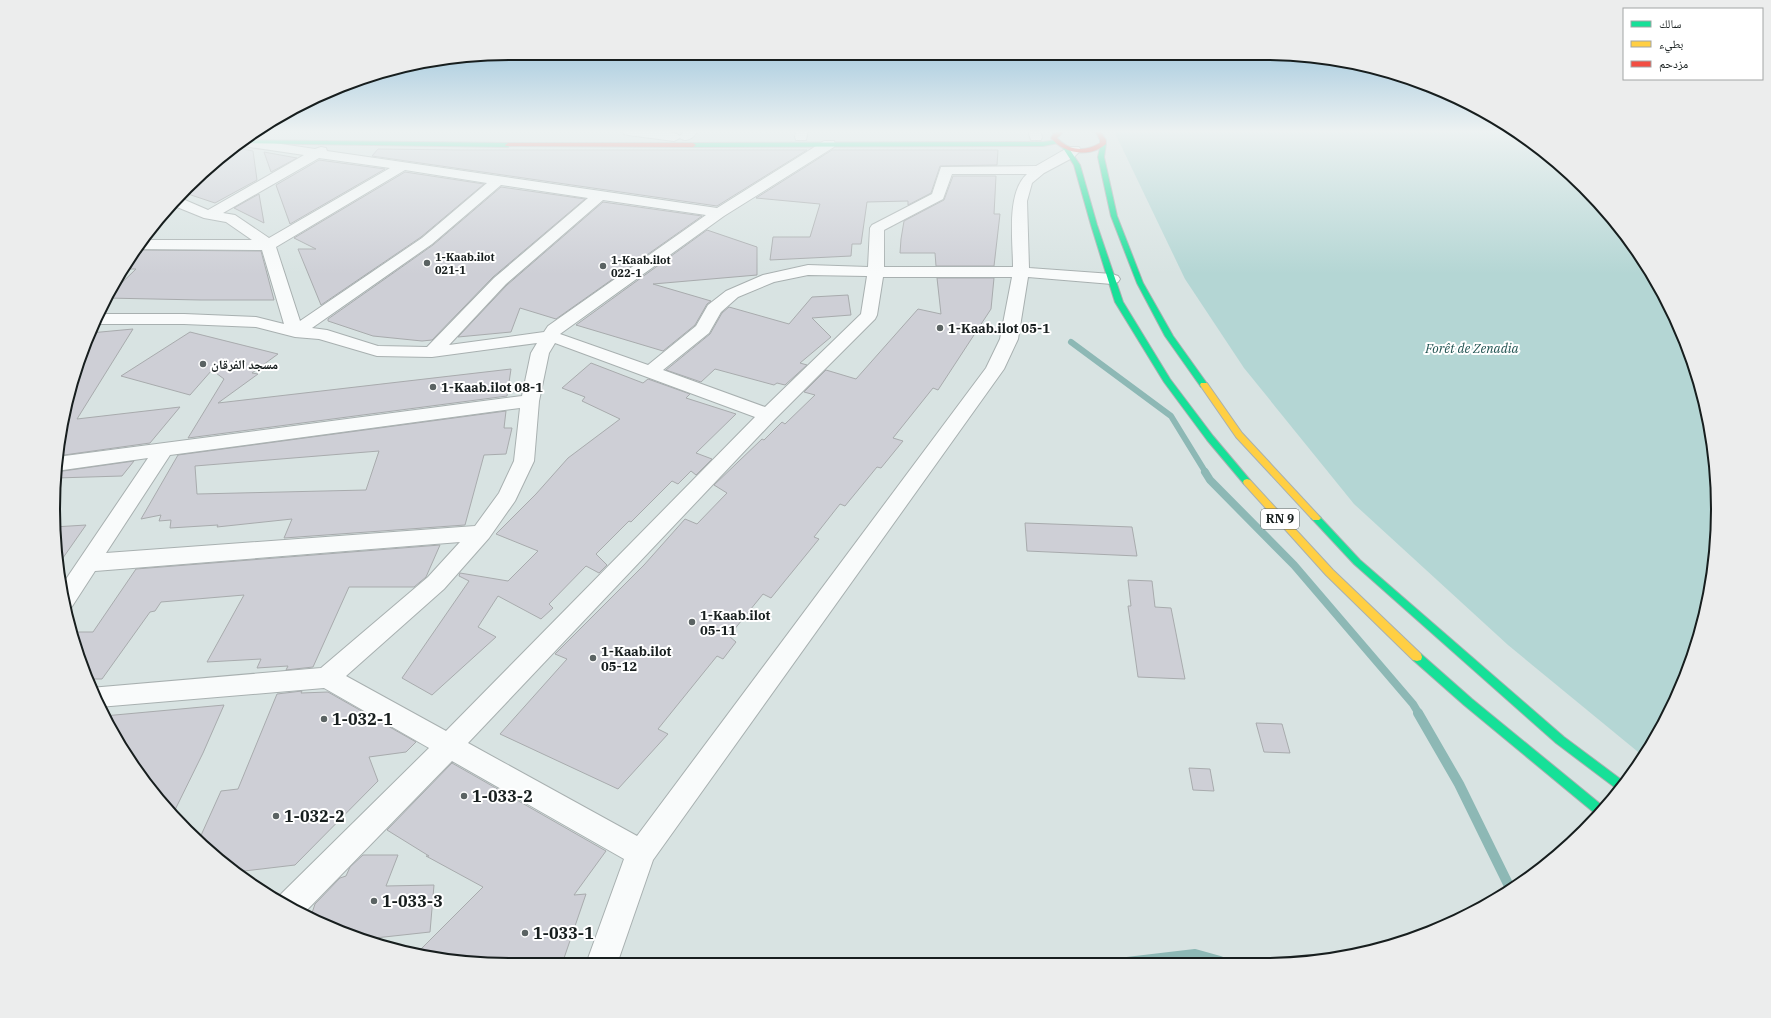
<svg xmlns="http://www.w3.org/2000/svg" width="1771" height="1018" viewBox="0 0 1771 1018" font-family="'IBM Plex Serif','Noto Naskh Arabic',serif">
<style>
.green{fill:#b4d6d4}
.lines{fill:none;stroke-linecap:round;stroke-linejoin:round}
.stream-far2{stroke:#8db8b5;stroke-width:6}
.stream-far1{stroke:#8db8b5;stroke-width:8}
.stream{stroke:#8db8b5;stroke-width:10}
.building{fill:#cecfd6;stroke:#a8abad;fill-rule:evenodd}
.street-casing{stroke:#a8b0b0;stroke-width:2}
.fast-casing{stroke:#a8b0b0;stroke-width:2}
.slow-casing{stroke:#a8b0b0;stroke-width:2}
.jam-casing{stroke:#a8b0b0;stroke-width:2}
.street{fill:#f9fbfb;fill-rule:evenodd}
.fast{fill:#16e098;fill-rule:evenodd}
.slow{fill:#ffcf43;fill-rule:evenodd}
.jam{fill:#f24e42;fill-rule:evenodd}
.poi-dot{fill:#5b6363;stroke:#fff;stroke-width:1.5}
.labels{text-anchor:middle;stroke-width:4;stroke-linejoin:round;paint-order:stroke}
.far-poi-label{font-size:11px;font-weight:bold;fill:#171e1e;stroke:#fff;text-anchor:start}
.shield{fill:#fff;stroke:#5d6262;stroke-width:1}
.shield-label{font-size:12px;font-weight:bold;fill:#171e1e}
.poi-label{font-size:13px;font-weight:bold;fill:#171e1e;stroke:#fff;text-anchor:start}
.park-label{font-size:13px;font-style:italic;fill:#1e514f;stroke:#fff}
.near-poi-label{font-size:16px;font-weight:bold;fill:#171e1e;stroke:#fff;text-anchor:start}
.rim{fill:none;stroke:#171e1e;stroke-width:2}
</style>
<rect width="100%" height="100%" fill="#d8e3e2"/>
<polygon class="green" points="1114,131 1514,131 1563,166 1624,232 1671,308 1703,391 1717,479 1714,569 1694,656 1657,737 1643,756 1508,645 1354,504 1244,368 1185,279"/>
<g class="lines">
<polyline class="stream-far2" points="1071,342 1171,416 1206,473"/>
<polyline class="stream-far1" points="1205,472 1210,480 1294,565 1413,704 1419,714"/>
<g class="stream">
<polyline points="1418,713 1459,784 1511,890"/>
<polyline points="1127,962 1195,954 1220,961"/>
</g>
</g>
<g class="building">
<polygon points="231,147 253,151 257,180 215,203 182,192"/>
<polygon points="378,149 459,150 807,150 717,206 372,156"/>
<polygon points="832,150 998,150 997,165 940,166 931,193 908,205 908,201 867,202 861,244 852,244 851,256 770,260 773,237 810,237 820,204 756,198"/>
<polygon points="264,152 297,158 271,172"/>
<polygon points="319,160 385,169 290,224 276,185"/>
<polygon points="405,172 484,184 421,237 321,305 298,249 316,249 294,238"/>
<polygon points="953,176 996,176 994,214 1000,214 994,266 936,266 935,253 900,253 901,239 904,221 944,200"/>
<polygon points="501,187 585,199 493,277 432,340 422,341 373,336 328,321 328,319 433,245"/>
<polygon points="259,194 264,223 234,208"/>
<polygon points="603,202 702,216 556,319 520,308 511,332 458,337 507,285"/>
<polygon points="707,230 757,247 757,275 653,284 711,301 707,304 695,325 663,351 576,325"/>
<polygon points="135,250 261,251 274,300 201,300 106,298 136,269 122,269"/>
<polygon points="937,278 994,278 991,309 938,390 933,388 893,438 903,441 881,468 877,467 845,506 840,504 814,537 819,539 771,598 763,594 729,636 736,642 723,659 717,656 658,729 668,734 618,789 500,734 567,659 555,654 644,565 685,519 697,524 727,493 714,485 762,439 764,440 782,422 785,424 815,395 804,392 826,370 856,379 918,309 941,314"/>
<polygon points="848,295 851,315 812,318 831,337 800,363 807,365 785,385 777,383 774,385 715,369 701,382 666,370 710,334 722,313 729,307 789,324 812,297"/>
<polygon points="133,329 77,419 180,407 150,443 57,456 69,391 90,333"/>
<polygon points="190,332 278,354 252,373 258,374 218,403 511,369 507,396 188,438 224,379 212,370 190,395 121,376"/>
<polygon points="591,363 643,383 648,379 690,394 686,398 736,414 696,453 712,459 696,475 691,471 678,484 672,481 631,522 629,521 596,554 607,565 599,573 586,566 549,604 553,608 541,619 498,596 478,627 496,637 432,695 402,678 469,581 459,576 460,573 508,581 538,551 496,534 536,494 568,458 620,419 582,401 585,397 562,388"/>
<path d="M506 411 504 428H512L506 454 484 455 465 525 284 538 292 519 217 527 218 525 170 528 171 520 159 521 161 515 141 519 178 455ZM379 451 366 490 197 494 195 466Z"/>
<polygon points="134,461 122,476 56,478 56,472"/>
<polygon points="1025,523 1132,527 1137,556 1027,551"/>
<polygon points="86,525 58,565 54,539 54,527"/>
<polygon points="440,545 426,577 414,587 349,587 313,667 286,670 288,666 257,668 261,659 207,662 244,595 161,602 155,611 150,612 102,679 86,679 72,632 93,632 136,569"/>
<polygon points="1128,580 1152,581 1155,607 1171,608 1185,679 1138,677 1128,606 1131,606"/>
<polygon points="302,691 301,693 328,692 416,742 406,752 369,757 378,781 295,865 236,872 209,852 198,842 221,791 238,789 277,694"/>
<polygon points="224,705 203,753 172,816 166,809 114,737 104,716"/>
<polygon points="1256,723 1282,724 1290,753 1264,752"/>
<polygon points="452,763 606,851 574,895 586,894 562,964 479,964 416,954 483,887 426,856 429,856 387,830"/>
<polygon points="1189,768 1210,769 1214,791 1193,790"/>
<polygon points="363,855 398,855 386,886 434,885 430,932 375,938 374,942 311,916 315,904 340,878 346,876 350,867"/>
</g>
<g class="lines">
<g class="street-casing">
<g id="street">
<path d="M622 131C636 131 669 128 680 136L684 131H698C693 138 687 143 680 138L674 141 628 135 624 134Z"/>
<polygon points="796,131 808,131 806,140 796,140 795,137"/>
<polygon points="1028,131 1040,131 1042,137 1041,140 1031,140"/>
<path d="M248 139 315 149 321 147 326 148 327 151 717 208 824 141H834L835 144 834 147 724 216 560 334 648 365 696 326 708 305 726 291 763 275 808 265 868 267 870 228 872 225 932 194 941 167 1036 166 1069 147H1079L1081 150 1074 157 1044 173 1032 183 1027 201 1029 268 1112 274 1118 276 1120 279 1118 282 1112 284 1028 277 1018 339 1004 369 653 860 617 964H586L624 859 452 761 304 913 277 901 278 897 429 748 324 688 99 707 90 688 321 668 428 577 460 542 95 571 71 608 65 610 60 588 148 458 56 471 57 457 522 396 531 353 537 343 432 357 377 356 319 339 295 337 256 327 184 324H94L98 314H184L256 317 284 324 262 250 136 249 142 240H252L226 222 204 218 172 205 178 197 208 210 304 155 243 146 242 143 243 140ZM319 158 390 168 269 238 235 215 223 213ZM405 170 487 183 422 238 300 321 276 247ZM952 174H1027C1006 193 1013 240 1013 267H884V230L943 199ZM501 185 588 198 494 278 427 347 378 346 327 330 312 328 432 244ZM603 200 706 215 548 326 544 332 449 345 506 284ZM808 275 867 276 861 314 765 407 663 370 709 333 721 312 738 297 774 282ZM883 277H1012L1000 339 986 368 637 836 468 743 775 419 875 319 877 315ZM555 343 755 417 446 731 346 676 444 589 489 538 515 501 534 461 539 401 549 353ZM520 408 514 461 499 493 475 526 106 553 170 455Z"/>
</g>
</g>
<g class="fast-casing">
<g id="fast">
<polygon points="242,140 508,143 511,145 508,147 238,143"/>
<polygon points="1056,140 1058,141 1058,143 1043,146 693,147 690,145 693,143 1043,142"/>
<polygon points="1101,143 1106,144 1104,157 1117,216 1143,283 1173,336 1208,385 1207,387 1201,387 1165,336 1137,283 1111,216 1098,157"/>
<polygon points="1064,147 1068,147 1080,165 1097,225 1123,302 1170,379 1213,436 1250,480 1251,482 1250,484 1244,484 1207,440 1164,382 1115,302 1091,225 1074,165 1063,148"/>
<polygon points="1316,515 1319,516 1360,560 1564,737 1623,781 1617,789 1556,743 1354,564 1313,520 1311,518 1313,516"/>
<polygon points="1417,653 1421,654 1472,699 1604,807 1597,815 1464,705 1413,660 1412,657 1413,654"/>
</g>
</g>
<g class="slow-casing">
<g id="slow">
<polygon points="1201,383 1207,383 1242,433 1319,516 1321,518 1319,520 1313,520 1236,437 1200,385"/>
<polygon points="1247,479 1250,480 1333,570 1421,654 1422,657 1421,660 1417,661 1413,660 1326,575 1244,484 1243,482 1244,480"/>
</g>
</g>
<g class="jam-casing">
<g id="jam">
<path d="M1058 131H1064L1057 138C1069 151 1085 152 1100 143V140L1095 131H1100L1106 140V144C1090 158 1064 154 1051 138L1053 134Z"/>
<polygon points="508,143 693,143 696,145 693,147 506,146 505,145"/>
</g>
</g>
<use href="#street" class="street"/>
<use href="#fast" class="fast"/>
<use href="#slow" class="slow"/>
<use href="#jam" class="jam"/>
</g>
<linearGradient id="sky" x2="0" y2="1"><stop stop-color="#83b6d4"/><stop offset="0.48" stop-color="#edf2f2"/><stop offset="1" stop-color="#edf2f2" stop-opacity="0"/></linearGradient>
<rect width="1771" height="274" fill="url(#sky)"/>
<g class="poi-dot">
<circle cx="427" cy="263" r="4"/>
<circle cx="603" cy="266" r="4"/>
<circle cx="940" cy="328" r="4"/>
<circle cx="203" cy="364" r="4"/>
<circle cx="433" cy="387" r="4"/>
<circle cx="692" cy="622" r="4"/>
<circle cx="593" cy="658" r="4"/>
<circle cx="324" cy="719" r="4"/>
<circle cx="464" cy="796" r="4"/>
<circle cx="276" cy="816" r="4"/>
<circle cx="374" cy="901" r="4"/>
<circle cx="525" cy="933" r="4"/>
</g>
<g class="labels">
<g class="far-poi-label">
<text x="435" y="261">1-Kaab.ilot<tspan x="435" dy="13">021-1</tspan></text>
<text x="611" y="264">1-Kaab.ilot<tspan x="611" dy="13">022-1</tspan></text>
</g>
<rect class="shield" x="1261" y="509" width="38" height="20" rx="3"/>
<g class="shield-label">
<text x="1280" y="523">RN 9</text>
</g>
<g class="poi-label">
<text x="948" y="333">1-Kaab.ilot 05-1</text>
<text x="211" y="369">مسجد الفرقان</text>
<text x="441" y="392">1-Kaab.ilot 08-1</text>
<text x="700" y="620">1-Kaab.ilot<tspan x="700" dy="15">05-11</tspan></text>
<text x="601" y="656">1-Kaab.ilot<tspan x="601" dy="15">05-12</tspan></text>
</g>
<g class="park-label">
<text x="1472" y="353">Forêt de Zenadia</text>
</g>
<g class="near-poi-label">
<text x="332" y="725">1-032-1</text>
<text x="472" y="802">1-033-2</text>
<text x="284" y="822">1-032-2</text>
<text x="382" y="907">1-033-3</text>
<text x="533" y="939">1-033-1</text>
</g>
</g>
<path d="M0 0H1771V1018H0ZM509 60H1262A449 449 0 0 1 1711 509V509A449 449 0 0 1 1262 958H509A449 449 0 0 1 60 509V509A449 449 0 0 1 509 60Z" fill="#eceded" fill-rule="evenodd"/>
<path class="rim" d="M509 60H1262A449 449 0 0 1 1711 509V509A449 449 0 0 1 1262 958H509A449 449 0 0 1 60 509V509A449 449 0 0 1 509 60Z"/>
<rect x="1623" y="8" width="140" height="72" fill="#ffffff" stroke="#a2a5a5"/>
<rect x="1631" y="21" width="20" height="6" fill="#16e098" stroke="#a2a5a5"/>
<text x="1659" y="28" font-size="12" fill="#171e1e">سالك</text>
<rect x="1631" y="41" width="20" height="6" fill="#ffcf43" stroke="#a2a5a5"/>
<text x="1659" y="48" font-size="12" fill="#171e1e">بطيء</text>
<rect x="1631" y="61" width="20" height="6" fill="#f24e42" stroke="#a2a5a5"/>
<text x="1659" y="68" font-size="12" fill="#171e1e">مزدحم</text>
</svg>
